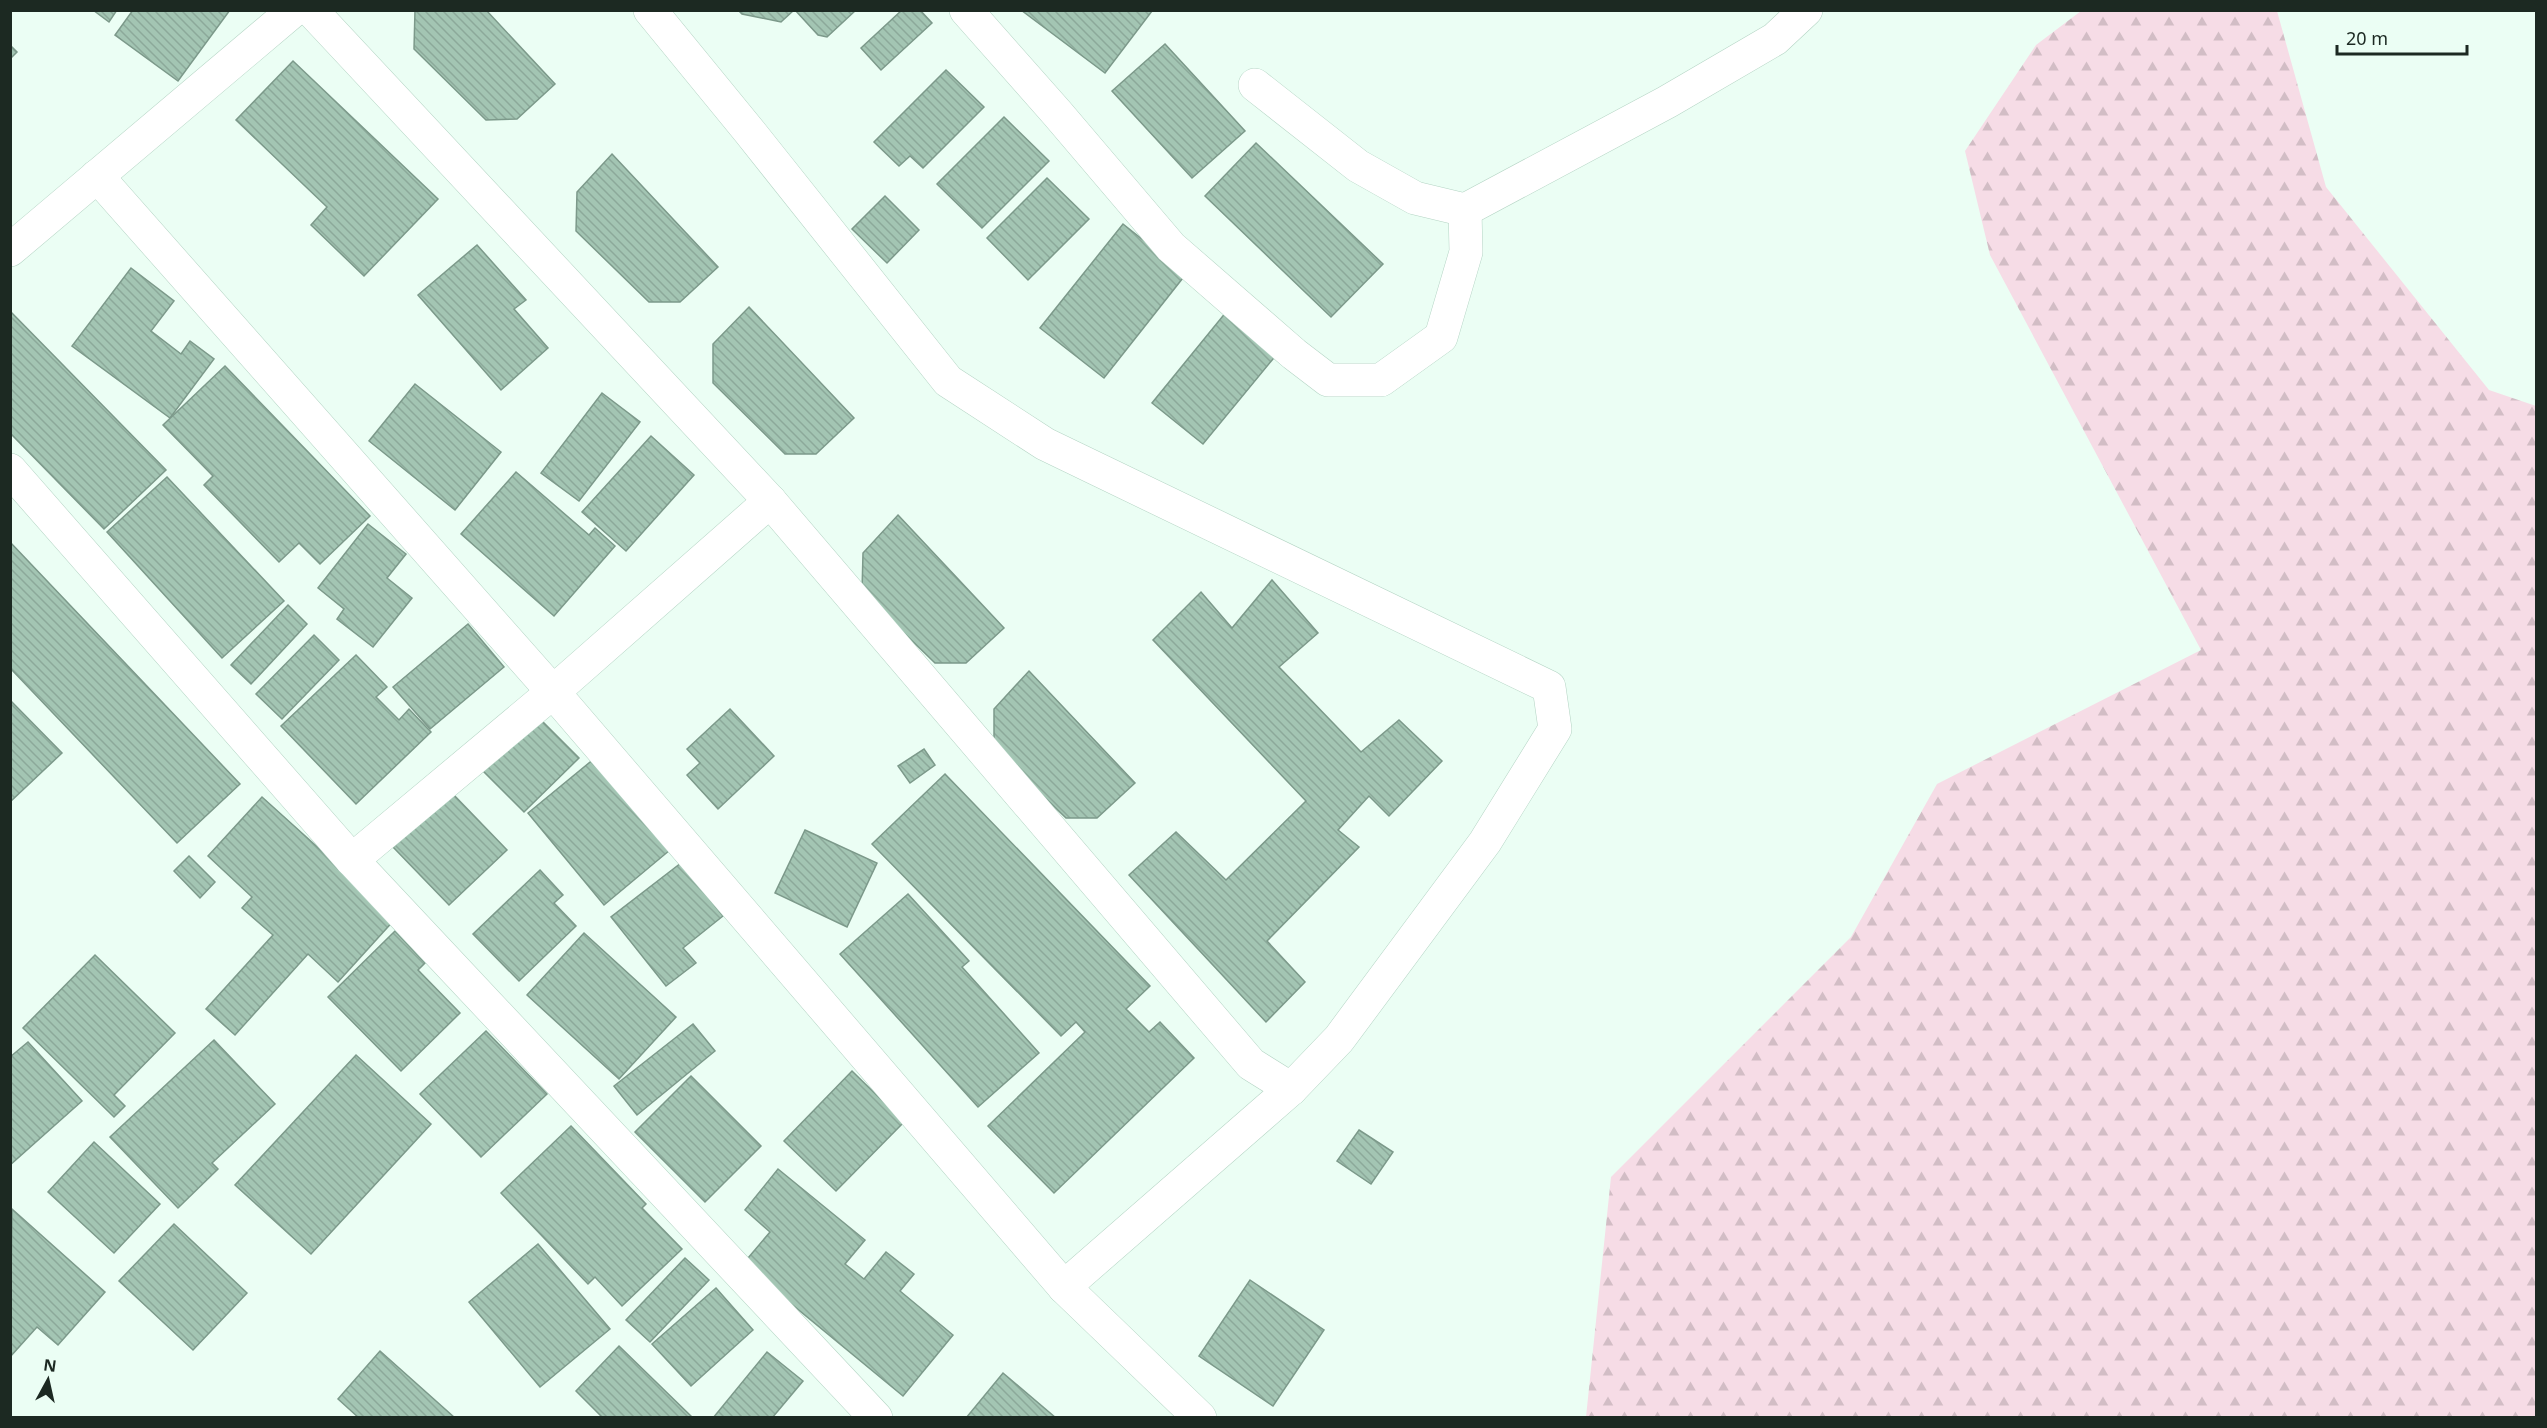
<svg xmlns="http://www.w3.org/2000/svg" width="2547" height="1428" viewBox="0 0 2547 1428" font-family="'Noto Sans',sans-serif">
<style>
.forest{fill:url(#forest-firs)}
.building{fill:url(#building-back-hatch);stroke:#7c998a;stroke-width:1.5}
.lines{fill:none;stroke-linecap:round;stroke-linejoin:round}
.minor-casing{stroke:#b4d4c4;stroke-width:34}
.minor{stroke:#fff;stroke-width:33}
</style>
<defs>
<pattern id="forest-firs" width="22" height="20" patternUnits="userSpaceOnUse" patternTransform="scale(1.5)"><rect width="22" height="20" fill="#f6dce6"/><path d="M5 1l3.5 6h-7zM16 11l3.5 6h-7z" fill="#d2bdc5"/></pattern>
<pattern id="building-back-hatch" width="6" height="6" patternUnits="userSpaceOnUse" patternTransform="scale(1.5)"><rect width="6" height="6" fill="#a3c5b3"/><path d="M-1 5l2 2M0 0l6 6M5-1l2 2" fill="none" stroke="#8ca99a"/></pattern>
</defs>
<rect width="100%" height="100%" fill="#ebfef4"/>
<polygon class="forest" points="2081,11 2277,11 2326,187 2489,390 2536,406 2536,1417 1586,1417 1611,1177 1851,937 1937,784 2201,650 1990,255 1965,151 2036,45"/>
<g class="building">
<polygon points="93,10 117,10 109,22"/>
<polygon points="133,10 230,10 178,81 115,35"/>
<polygon points="415,10 486,10 555,84 517,119 486,120 414,49"/>
<polygon points="738,10 794,10 781,22 742,14"/>
<polygon points="795,10 856,10 827,37 818,35"/>
<polygon points="902,10 920,10 932,23 881,70 861,48"/>
<polygon points="1021,10 1150,10 1152,11 1105,73"/>
<polygon points="1165,44 1245,131 1192,178 1112,91"/>
<polygon points="10,45 17,52 10,59"/>
<polygon points="293,61 438,199 364,276 311,225 327,207 236,120"/>
<polygon points="946,70 984,107 923,168 910,156 899,166 874,142"/>
<polygon points="1004,117 1049,161 982,228 937,184"/>
<polygon points="1256,143 1383,264 1331,317 1205,196"/>
<polygon points="612,154 718,267 680,302 649,302 576,231 577,192"/>
<polygon points="1047,178 1089,219 1028,280 987,238"/>
<polygon points="885,196 919,230 887,263 852,229"/>
<polygon points="1123,224 1186,274 1104,378 1040,328"/>
<polygon points="477,245 526,300 514,309 548,348 501,390 418,295"/>
<polygon points="131,268 174,301 151,331 181,354 190,341 214,359 170,418 72,346"/>
<polygon points="1231,306 1282,348 1203,444 1152,403"/>
<polygon points="749,307 854,418 816,454 785,454 713,383 713,344"/>
<polygon points="10,311 166,470 104,529 10,433"/>
<polygon points="225,366 370,516 320,564 299,543 279,562 204,485 213,476 163,425"/>
<polygon points="415,384 501,452 455,510 369,441"/>
<polygon points="602,393 640,422 579,501 541,473"/>
<polygon points="651,436 694,475 626,551 582,512"/>
<polygon points="516,472 589,535 595,528 615,546 554,616 461,534"/>
<polygon points="167,477 284,601 222,658 107,532"/>
<polygon points="898,515 1004,628 966,663 935,663 862,592 863,553"/>
<polygon points="368,524 406,554 387,578 412,598 373,647 337,619 344,609 318,588"/>
<polygon points="10,542 240,784 177,843 10,668"/>
<polygon points="1272,580 1318,633 1279,667 1361,752 1399,720 1442,761 1389,816 1369,796 1338,830 1359,847 1267,941 1305,982 1266,1022 1129,875 1176,832 1226,880 1306,801 1153,640 1201,592 1232,628"/>
<polygon points="288,605 307,624 251,684 231,665"/>
<polygon points="468,624 504,667 430,729 393,687"/>
<polygon points="314,635 339,660 282,719 256,694"/>
<polygon points="356,655 387,687 376,697 399,720 409,709 431,732 356,804 281,726"/>
<polygon points="1029,671 1135,783 1097,818 1066,818 994,748 994,709"/>
<polygon points="10,700 62,753 10,802"/>
<polygon points="730,709 774,756 718,809 687,775 700,763 687,749"/>
<polygon points="538,717 579,758 524,812 483,771"/>
<polygon points="924,749 935,765 910,783 898,766"/>
<polygon points="595,758 670,850 604,905 528,813"/>
<polygon points="945,774 1150,986 1126,1009 1149,1032 1160,1022 1194,1058 1054,1193 988,1126 1085,1032 1076,1022 1061,1036 872,844"/>
<polygon points="451,792 507,850 449,905 393,847"/>
<polygon points="262,797 396,918 338,982 308,954 235,1035 206,1009 273,935 242,908 252,897 208,856"/>
<polygon points="805,830 877,863 847,927 775,893"/>
<polygon points="189,856 215,882 200,898 174,871"/>
<polygon points="681,863 723,916 683,948 696,963 666,986 611,917"/>
<polygon points="540,870 563,895 554,903 576,926 519,981 473,934"/>
<polygon points="908,894 969,961 962,967 1039,1053 978,1107 840,954"/>
<polygon points="395,931 425,963 418,970 460,1013 401,1071 328,997"/>
<polygon points="584,933 676,1017 619,1079 527,995"/>
<polygon points="95,955 175,1033 114,1095 125,1106 114,1117 23,1028"/>
<polygon points="693,1024 715,1051 637,1115 614,1086"/>
<polygon points="486,1031 547,1094 481,1157 420,1094"/>
<polygon points="214,1040 275,1104 212,1163 218,1169 178,1208 110,1137"/>
<polygon points="28,1042 82,1101 10,1165 10,1057"/>
<polygon points="356,1055 431,1124 311,1254 235,1185"/>
<polygon points="852,1071 904,1122 836,1191 784,1141"/>
<polygon points="691,1076 761,1146 705,1202 635,1132"/>
<polygon points="571,1126 646,1204 642,1208 682,1249 622,1306 595,1277 588,1284 501,1193"/>
<polygon points="1359,1130 1393,1152 1371,1184 1337,1161"/>
<polygon points="94,1142 160,1204 114,1253 48,1192"/>
<polygon points="778,1169 865,1240 845,1264 864,1279 886,1252 914,1274 900,1291 953,1335 903,1396 743,1264 770,1232 745,1210"/>
<polygon points="12,1209 105,1292 58,1345 37,1327 10,1357"/>
<polygon points="174,1224 247,1293 193,1350 119,1281"/>
<polygon points="538,1244 610,1329 540,1387 469,1302"/>
<polygon points="685,1258 709,1280 650,1342 626,1320"/>
<polygon points="1250,1280 1324,1330 1273,1406 1199,1356"/>
<polygon points="716,1288 753,1330 691,1386 652,1344"/>
<polygon points="619,1346 693,1418 603,1418 576,1391"/>
<polygon points="380,1351 455,1418 359,1418 338,1399"/>
<polygon points="767,1352 803,1381 772,1418 713,1418"/>
<polygon points="1003,1373 1056,1418 966,1418"/>
</g>
<g class="lines">
<g class="minor-casing">
<g id="minor">
<polyline points="311,10 770,501 1251,1064 1291,1089 1339,1039 1485,842 1555,729 1549,687 1045,444 948,381 749,131 650,10"/>
<polyline points="966,10 1057,113 1171,247 1294,354 1328,380 1381,380 1441,337 1466,252 1465,210"/>
<polyline points="1255,85 1358,166 1415,198 1465,210 1667,102 1775,39 1806,10"/>
<polyline points="97,176 553,692 1064,1287 1200,1418"/>
<polyline points="10,250 294,10"/>
<polyline points="10,470 352,860 876,1418"/>
<polyline points="352,860 553,692 770,501"/>
<polyline points="1064,1287 1291,1089"/>
</g>
</g>
<use href="#minor" class="minor"/>
</g>
<rect width="2547" height="1428" fill="none" stroke="#1c2922" stroke-width="24"/>
<g transform="translate(48 1380) rotate(8)" stroke="#ebfef4" stroke-width="4.5" paint-order="stroke">
<path d="M0-4.5L10 22L0 15L-10 22Z" fill="#1c2922"/>
<text y="-9" font-size="16" font-weight="bold" text-anchor="middle" fill="#1c2922">N</text>
</g>
<path d="M2337 45v9h130v-9" fill="none" stroke="#1c2922" stroke-width="3"/>
<text x="2346" y="45" font-size="18" fill="#1c2922" stroke="#ebfef4" stroke-width="4.5" paint-order="stroke">20 m</text>
</svg>
